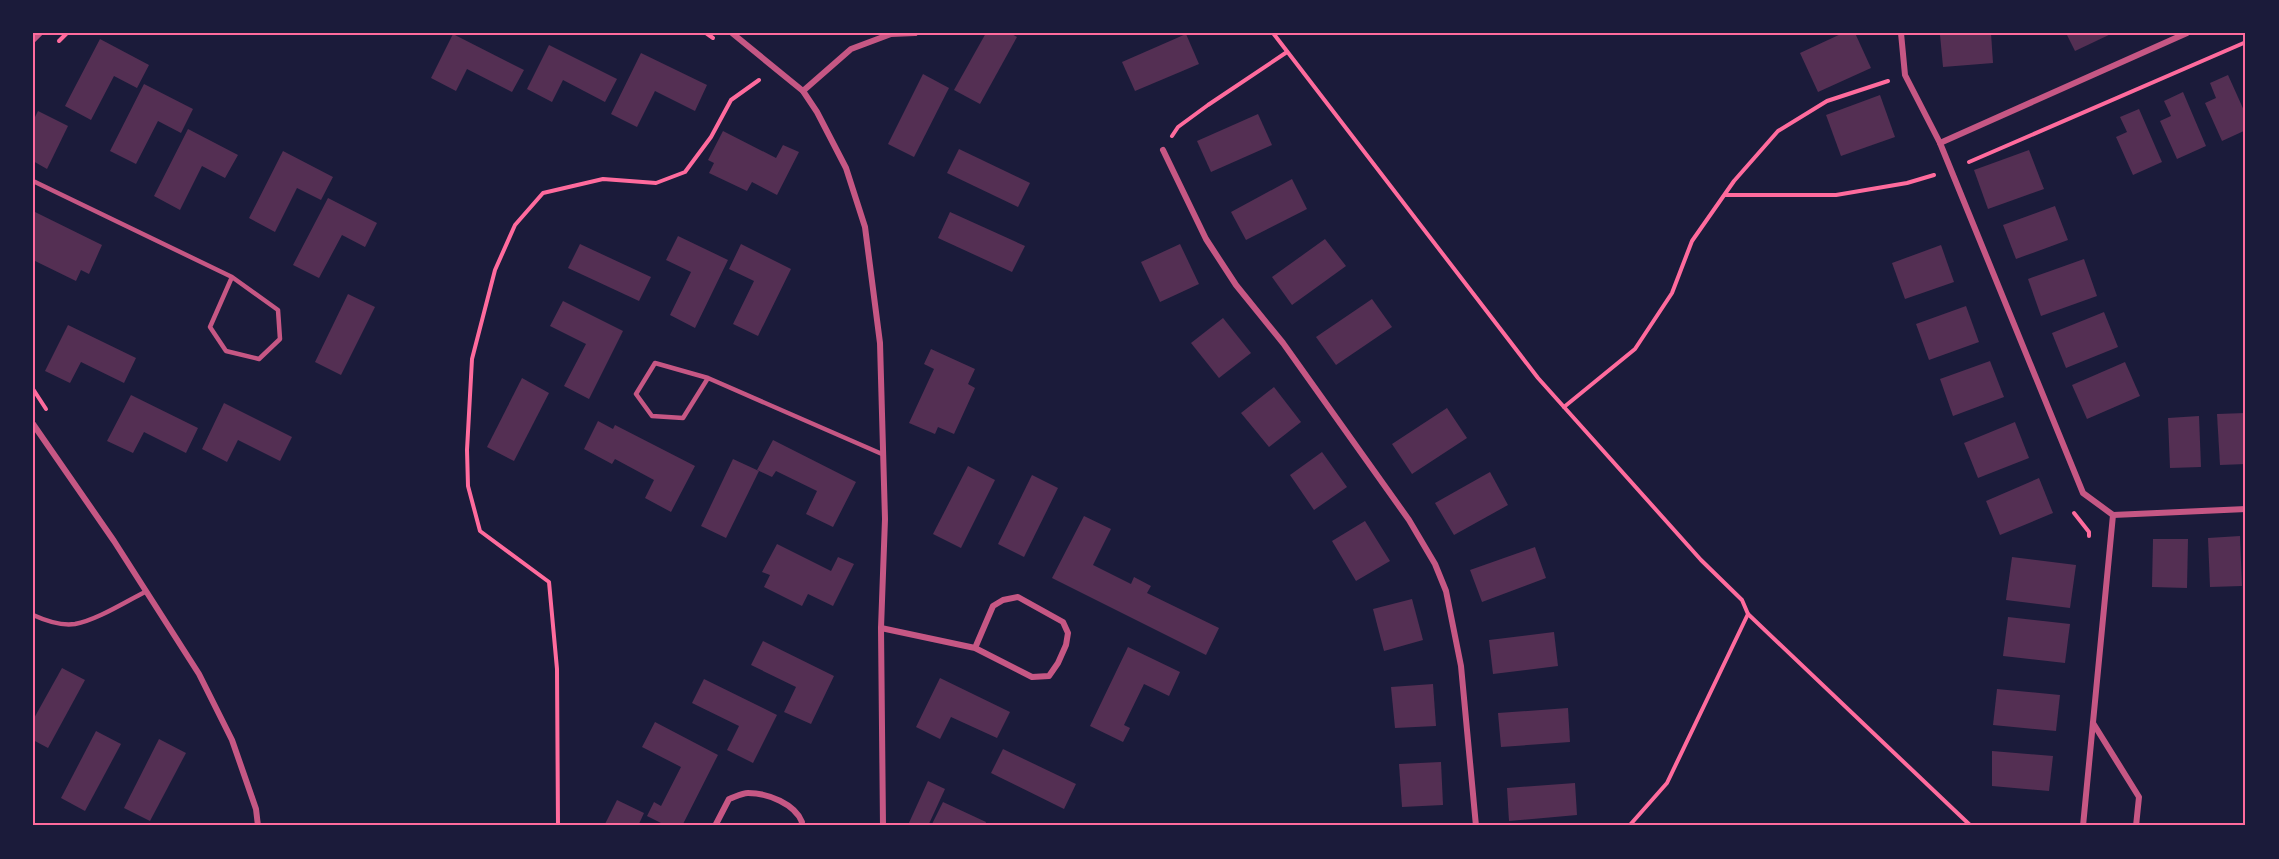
<svg xmlns="http://www.w3.org/2000/svg" width="2279" height="859" viewBox="0 0 2279 859" font-family="'Sofia Sans Condensed',sans-serif">
<style>
.building{fill:#542f53}
.lines{fill:none;stroke-linecap:round;stroke-linejoin:round}
.path{stroke:#ff6b9d;stroke-width:4}
.service{stroke:#c65784;stroke-width:4.5}
.minor{stroke:#c65784;stroke-width:6}
.neatline{fill:none;stroke:#ff6b9d;stroke-width:2}
</style>
<rect width="100%" height="100%" fill="#1b1b3a"/>
<g class="building">
<polygon points="986,33 1010,33 1017,37 980,104 954,90"/>
<polygon points="1843,33 1855,33 1871,68 1818,92 1800,53"/>
<polygon points="1962,33 1991,33 1993,63 1943,67 1940,35"/>
<polygon points="2066,33 2113,33 2075,51"/>
<polygon points="453,34 524,70 512,92 467,69 456,91 431,78"/>
<polygon points="1186,34 1199,64 1135,91 1122,62"/>
<polygon points="100,39 149,65 137,88 114,76 91,120 65,106"/>
<polygon points="549,45 617,79 605,102 563,80 552,102 527,89"/>
<polygon points="641,53 707,85 695,111 655,91 637,127 611,114"/>
<polygon points="923,74 949,88 914,157 888,144"/>
<polygon points="2228,75 2246,115 2246,130 2222,141 2205,103 2216,98 2210,83"/>
<polygon points="144,84 193,109 181,133 158,121 136,164 110,151"/>
<polygon points="2183,92 2206,146 2177,159 2160,121 2171,116 2164,101"/>
<polygon points="1880,95 1895,137 1841,156 1826,115"/>
<polygon points="2139,109 2162,162 2133,175 2116,137 2127,132 2120,117"/>
<polygon points="38,111 68,126 47,169 33,161 33,121"/>
<polygon points="1258,114 1272,145 1211,172 1197,141"/>
<polygon points="188,129 238,155 225,178 202,166 180,210 154,196"/>
<polygon points="723,131 776,158 783,145 799,152 777,195 752,182 747,191 709,173 714,163 708,160"/>
<polygon points="959,149 1030,183 1018,207 947,173"/>
<polygon points="2029,150 2044,189 1988,209 1974,170"/>
<polygon points="283,151 333,177 321,200 297,188 275,232 249,218"/>
<polygon points="1292,179 1307,209 1246,240 1231,212"/>
<polygon points="328,198 377,223 365,247 342,235 319,278 293,265"/>
<polygon points="2055,206 2068,240 2016,259 2003,225"/>
<polygon points="33,211 102,245 89,274 81,270 76,281 33,260"/>
<polygon points="950,212 1025,246 1012,272 938,238"/>
<polygon points="678,236 728,260 695,328 670,315 691,272 666,260"/>
<polygon points="1325,239 1346,266 1292,305 1272,277"/>
<polygon points="580,244 651,277 639,301 568,268"/>
<polygon points="741,244 791,269 758,336 733,324 754,281 729,269"/>
<polygon points="1180,244 1199,284 1160,302 1141,262"/>
<polygon points="1941,245 1954,282 1905,299 1892,263"/>
<polygon points="2084,259 2097,296 2041,316 2028,279"/>
<polygon points="348,294 375,307 341,375 315,362"/>
<polygon points="1372,299 1392,327 1336,365 1316,337"/>
<polygon points="563,301 623,331 589,399 564,386 586,344 550,326"/>
<polygon points="1966,306 1979,342 1929,360 1916,324"/>
<polygon points="2104,312 2118,347 2066,368 2052,333"/>
<polygon points="1223,318 1251,353 1219,378 1191,343"/>
<polygon points="68,325 136,358 124,383 81,362 70,383 45,371"/>
<polygon points="931,349 975,369 968,384 975,388 954,434 938,427 935,434 909,423 934,369 924,364"/>
<polygon points="1990,361 2004,397 1953,416 1940,379"/>
<polygon points="2125,362 2140,396 2087,419 2072,385"/>
<polygon points="522,378 549,393 514,461 487,447"/>
<polygon points="1274,387 1301,422 1269,447 1241,413"/>
<polygon points="131,395 198,428 186,453 144,432 133,453 107,441"/>
<polygon points="224,403 292,437 280,461 238,440 227,462 202,449"/>
<polygon points="1447,408 1467,438 1412,474 1392,444"/>
<polygon points="2246,413 2246,464 2220,465 2217,414"/>
<polygon points="2199,416 2201,467 2170,468 2168,418"/>
<polygon points="598,421 613,429 615,425 695,466 671,512 645,498 654,480 615,459 612,464 584,449"/>
<polygon points="2015,422 2029,458 1978,478 1964,443"/>
<polygon points="773,440 856,482 833,527 806,514 817,491 776,471 772,477 757,470"/>
<polygon points="1322,452 1347,487 1314,510 1290,475"/>
<polygon points="733,459 759,471 726,538 701,526"/>
<polygon points="968,466 995,480 961,548 933,534"/>
<polygon points="1490,472 1508,505 1454,535 1435,503"/>
<polygon points="1032,475 1058,488 1024,557 998,544"/>
<polygon points="2039,478 2053,513 2000,535 1986,501"/>
<polygon points="1084,516 1111,529 1093,565 1131,584 1134,577 1151,586 1147,593 1219,628 1206,655 1052,578"/>
<polygon points="1365,521 1390,561 1356,581 1332,541"/>
<polygon points="2240,536 2242,586 2210,587 2208,538"/>
<polygon points="2153,539 2188,539 2187,588 2152,587"/>
<polygon points="777,544 831,571 838,557 854,564 833,606 808,594 802,606 764,587 770,575 762,572"/>
<polygon points="1535,547 1546,578 1482,602 1470,570"/>
<polygon points="2012,557 2076,565 2070,608 2006,600"/>
<polygon points="1412,599 1423,640 1384,651 1373,609"/>
<polygon points="2008,617 2070,624 2065,663 2003,656"/>
<polygon points="1554,632 1558,666 1493,674 1489,640"/>
<polygon points="763,641 834,676 811,724 784,712 796,687 751,665"/>
<polygon points="1128,647 1180,672 1169,696 1144,684 1124,725 1130,728 1123,742 1090,726"/>
<polygon points="62,668 85,680 48,748 33,740 33,720"/>
<polygon points="940,678 1010,712 997,738 951,717 940,739 916,727"/>
<polygon points="704,679 777,715 753,763 727,750 739,726 692,703"/>
<polygon points="1433,684 1436,726 1395,728 1391,687"/>
<polygon points="1997,689 2060,695 2056,731 1993,725"/>
<polygon points="1568,708 1570,742 1501,747 1498,713"/>
<polygon points="655,722 718,755 682,826 667,826 647,816 654,802 661,806 681,767 642,747"/>
<polygon points="96,731 121,744 85,811 61,798"/>
<polygon points="159,739 186,753 150,821 124,808"/>
<polygon points="1003,749 1076,784 1064,809 991,773"/>
<polygon points="1992,751 2053,756 2049,791 1992,786"/>
<polygon points="1441,762 1443,805 1402,807 1399,764"/>
<polygon points="928,781 945,789 928,826 910,826 908,825"/>
<polygon points="1575,783 1577,815 1509,821 1507,788"/>
<polygon points="617,800 644,813 638,826 604,826"/>
<polygon points="943,802 986,822 985,826 931,826"/>
</g>
<g class="lines">
<g class="path">
<polyline points="706,33 713,38"/>
<polyline points="1273,33 1538,378 1701,560 1742,600 1748,614 1667,783 1629,826"/>
<polyline points="59,41 67,33"/>
<polyline points="1172,136 1178,127 1208,105 1287,52"/>
<polyline points="1969,162 2246,42"/>
<polyline points="1725,195 1836,195 1907,183 1934,175"/>
<polyline points="33,389 46,409"/>
<polyline points="1564,407 1635,349 1672,293 1692,241 1734,181 1778,131 1827,101 1888,81"/>
<polyline points="2074,513 2089,532 2089,536"/>
<polyline points="1748,614 1971,826"/>
<polyline points="558,826 557,669 549,582 480,531 468,486 467,450 472,359 495,270 515,225 543,193 603,179 656,183 685,172 711,137 731,100 759,80"/>
</g>
<g class="service">
<polyline points="33,181 232,277 278,310 280,339 259,359 226,351 210,327 232,277"/>
<polyline points="708,378 683,418 652,416 636,394 655,363 708,378 882,454"/>
<path d="M33 615C44 620 62 626 75 624 97 620 125 602 145 592"/>
</g>
<g class="minor">
<polyline points="732,33 803,91 817,112 846,168 865,227 880,343 885,519 881,628 883,826"/>
<polyline points="1901,33 1905,75 1940,143 2083,493 2113,515"/>
<polyline points="33,40 40,33"/>
<polyline points="803,91 851,49 891,34 915,33"/>
<polyline points="1940,143 2187,33"/>
<polyline points="1163,150 1206,239 1236,285 1283,343 1409,520 1435,564 1446,591 1461,666 1476,826"/>
<polyline points="33,424 114,541 199,674 232,740 256,809 258,826"/>
<polyline points="2113,515 2246,509"/>
<polyline points="881,628 975,648 1032,677 1049,676 1058,663 1066,645 1068,633 1063,622 1018,597 1003,600 993,606 975,648"/>
<polyline points="2093,723 2139,797 2136,826"/>
<path d="M715 826 729 799C735 797 742 793 748 793 768 793 795 804 802 822L801 826"/>
<polyline points="2083,826 2113,515"/>
</g>
</g>
<rect width="2279" height="859" fill="none" stroke="#1b1b3a" stroke-width="69"/>
<rect x="34" y="34" width="2210" height="790" class="neatline"/>
</svg>
